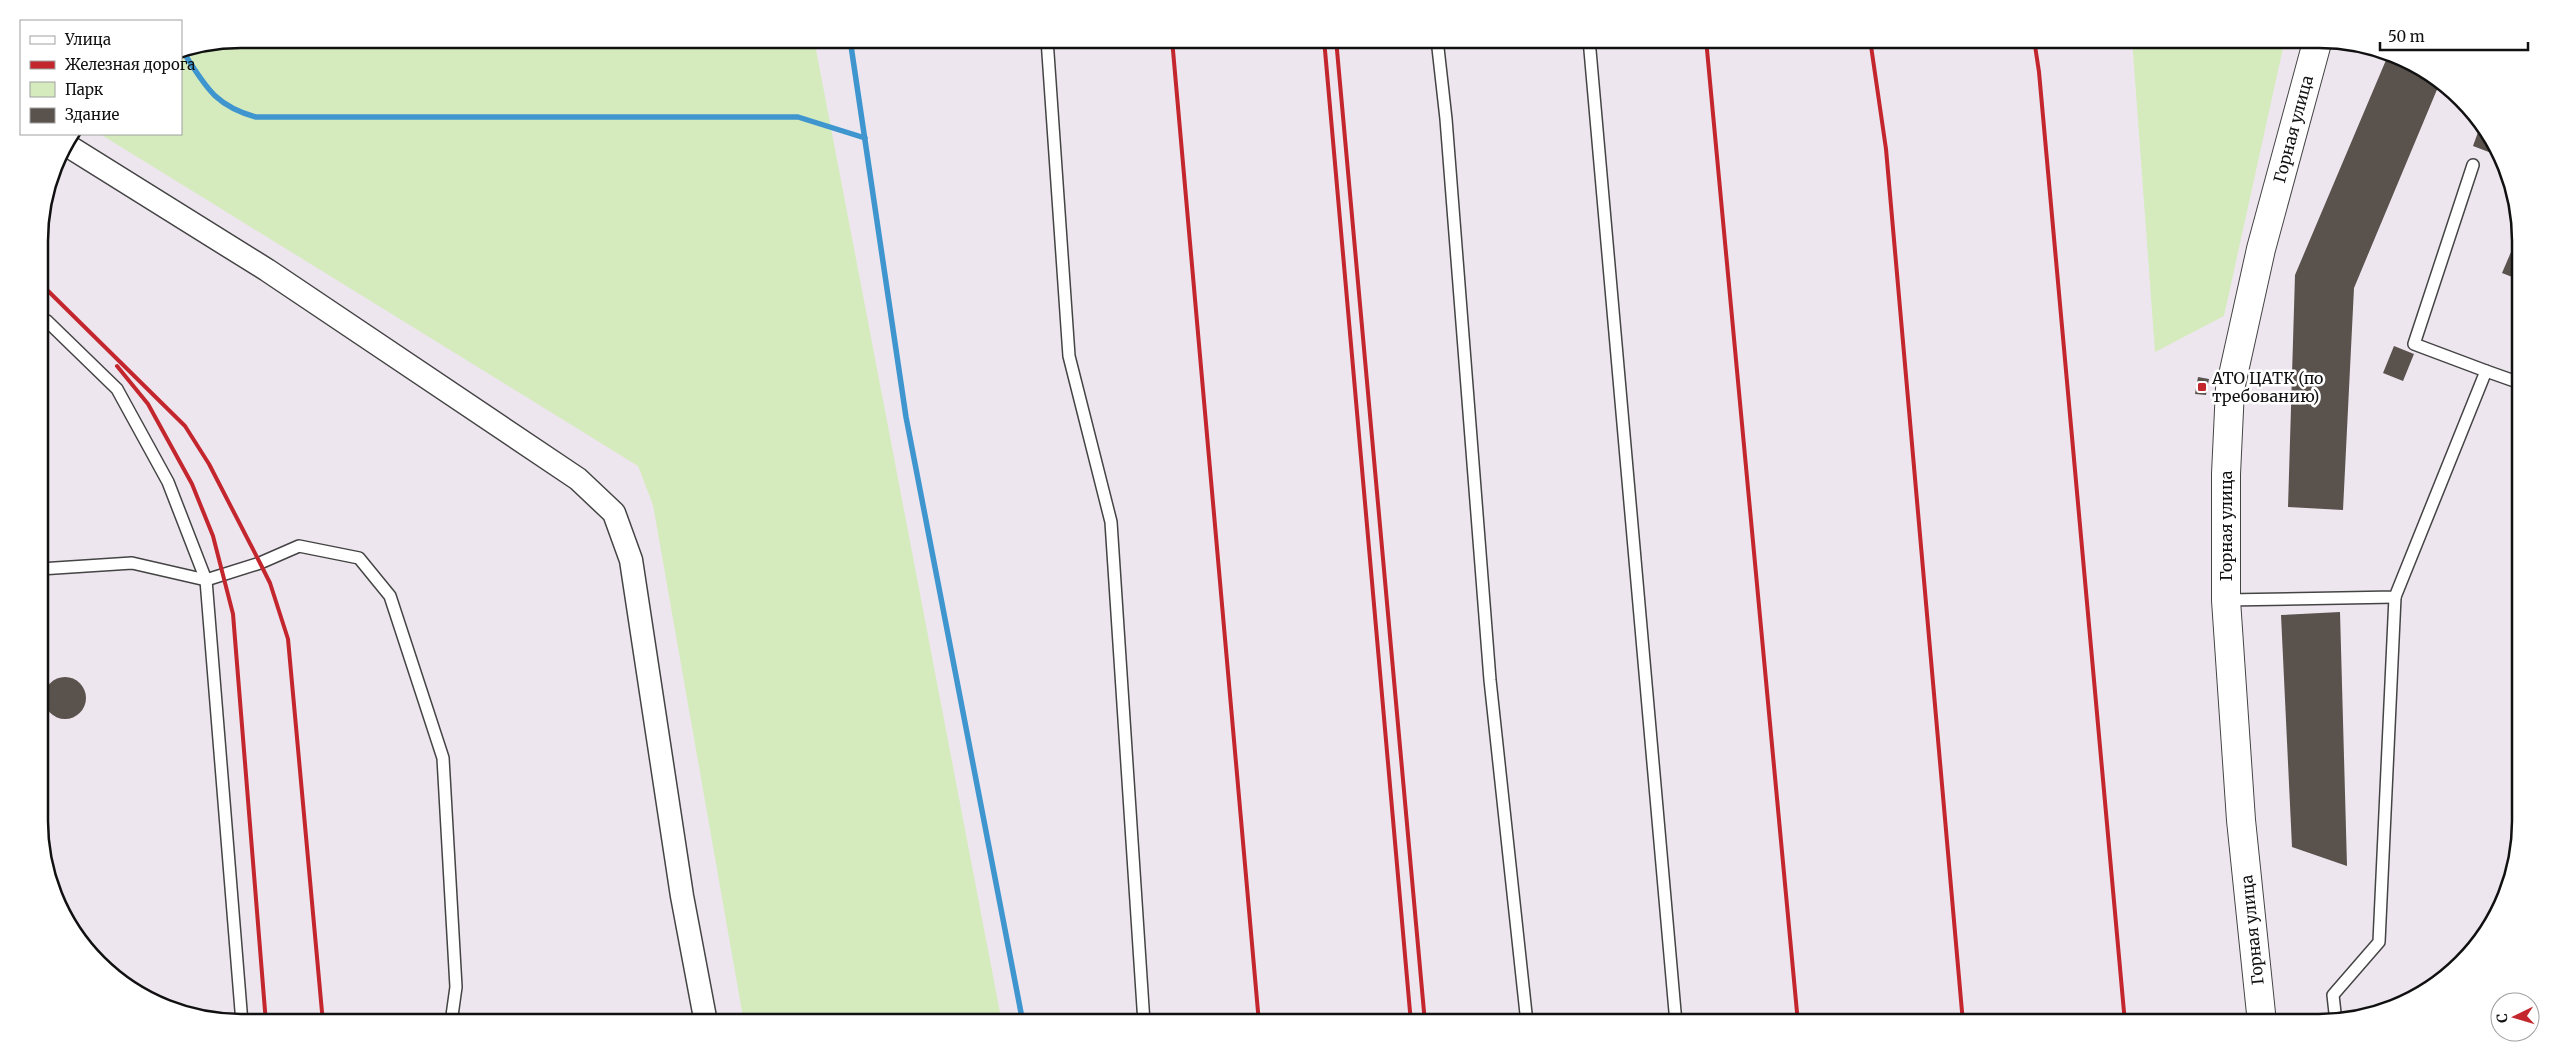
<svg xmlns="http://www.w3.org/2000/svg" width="2560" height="1062" viewBox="0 0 2560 1062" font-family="Merriweather,serif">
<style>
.industrial{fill:#eee6ef}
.green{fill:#d5ebbd}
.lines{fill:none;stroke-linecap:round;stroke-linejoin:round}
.stream{stroke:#3f96cf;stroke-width:5.5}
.building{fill:#5a524d}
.service-casing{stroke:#444;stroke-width:14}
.minor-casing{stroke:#444;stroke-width:25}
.tertiary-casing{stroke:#444;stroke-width:30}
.service{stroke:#fff;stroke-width:11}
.minor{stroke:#fff;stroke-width:22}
.tertiary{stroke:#fff;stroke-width:28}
.rail{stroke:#c4262e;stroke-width:4}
.poi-dot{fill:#c4262e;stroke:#fff;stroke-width:2}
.labels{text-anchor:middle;stroke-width:5;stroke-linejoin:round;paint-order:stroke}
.street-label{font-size:16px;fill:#111;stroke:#fff}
.poi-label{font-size:16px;fill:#111;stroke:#fff;text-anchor:start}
.rim{fill:none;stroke:#111;stroke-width:2.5}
</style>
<rect width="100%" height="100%" fill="#fffdf5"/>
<polygon class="industrial" points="241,39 2319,39 2396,54 2442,81 2480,118 2506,164 2520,215 2521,821 2506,898 2480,944 2442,982 2384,1012 2332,1023 241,1023 164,1008 118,982 81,944 54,899 41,848 39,227 59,152 73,134 181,134 181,51"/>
<g class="green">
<polygon points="241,39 814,39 1002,1023 744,1023 653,505 638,466 100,134 181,134 181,51"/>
<polygon points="2132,39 2285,39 2224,316 2155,352"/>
</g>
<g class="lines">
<g class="stream">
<polyline points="850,39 906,417 1023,1023"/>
<path d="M182 50C205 85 213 105 256 117H798L865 138"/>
</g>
</g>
<g class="building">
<polygon points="2389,53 2396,54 2441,80 2354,288 2343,510 2288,507 2295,275"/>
<polygon points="2482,121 2496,147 2494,154 2473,146"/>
<polygon points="2520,231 2520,280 2502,273"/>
<polygon points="2394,346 2414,354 2403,381 2383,373"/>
<polygon points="2198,377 2209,379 2206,395 2195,394"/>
<polygon points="2340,612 2347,866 2292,847 2281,615"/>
<circle cx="65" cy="698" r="21"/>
</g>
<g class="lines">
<g class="service-casing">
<g id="service">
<polyline points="1047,39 1069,356 1111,522 1144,1023"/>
<polyline points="1437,39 1446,119 1490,680 1527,1023"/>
<polyline points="1589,39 1676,1023"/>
<polyline points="2473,165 2414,344 2486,371"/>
<polyline points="39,317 47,321 117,389 168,482 206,580 242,1023"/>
<polyline points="40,569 132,563 206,580 260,563 299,546 359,558 390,596 443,758 456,987 451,1023"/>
<polyline points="2226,600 2395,597 2486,371 2520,383"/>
<polyline points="2336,1022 2333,995 2379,942 2395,597"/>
</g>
</g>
<g class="minor-casing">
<polyline id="minor" points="65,144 267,270 578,479 614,513 631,560 682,896 706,1023"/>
</g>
<g class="tertiary-casing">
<polyline id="tertiary" points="2262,1023 2241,820 2226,600 2226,474 2230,389 2261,249 2318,39"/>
</g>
<use href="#service" class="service"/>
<use href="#minor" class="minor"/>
<use href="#tertiary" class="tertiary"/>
<g class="rail">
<polyline points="1172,39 1259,1023"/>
<polyline points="1324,39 1411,1023"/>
<polyline points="1336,39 1425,1023"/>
<polyline points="1706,39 1798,1023"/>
<polyline points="1870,39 1886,149 1963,1023"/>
<polyline points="2034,39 2039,72 2125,1023"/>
<polyline points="39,282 185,426 209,464 260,563 270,583 288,639 323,1023"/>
<polyline points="117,366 148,404 192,484 213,536 233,614 266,1023"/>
</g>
</g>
<rect class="poi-dot" x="2197" y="382" width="10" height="10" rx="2.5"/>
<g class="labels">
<g class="street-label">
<text transform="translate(2293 129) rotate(-75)" y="6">Горная улица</text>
<text transform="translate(2226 526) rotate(-90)" y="6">Горная улица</text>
<text transform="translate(2252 930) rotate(-96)" y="6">Горная улица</text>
</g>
<g class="poi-label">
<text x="2212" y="384">АТО ЦАТК (по<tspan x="2212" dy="18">требованию)</tspan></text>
</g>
</g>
<path d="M0 0H2560V1062H0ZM241 48H2319A193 193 0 0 1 2512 241V821A193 193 0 0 1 2319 1014H241A193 193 0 0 1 48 821V241A193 193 0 0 1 241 48Z" fill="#fff" fill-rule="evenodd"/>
<path class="rim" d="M241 48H2319A193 193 0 0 1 2512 241V821A193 193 0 0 1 2319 1014H241A193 193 0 0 1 48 821V241A193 193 0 0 1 241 48Z"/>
<rect x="20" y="20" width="162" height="115" fill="#ffffff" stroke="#a0a0a0"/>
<rect x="30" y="36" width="25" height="8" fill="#ffffff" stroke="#a0a0a0"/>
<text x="65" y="45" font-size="15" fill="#111111">Улица</text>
<rect x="30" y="61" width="25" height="8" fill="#c4262e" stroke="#a0a0a0"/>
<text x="65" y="70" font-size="15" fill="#111111">Железная дорога</text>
<rect x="30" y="82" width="25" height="15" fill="#d5ebbd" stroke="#a0a0a0"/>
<text x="65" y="95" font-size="15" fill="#111111">Парк</text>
<rect x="30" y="108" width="25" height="15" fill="#5a524d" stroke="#a0a0a0"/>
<text x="65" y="120" font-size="15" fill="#111111">Здание</text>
<g transform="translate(2515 1017) rotate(265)"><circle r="24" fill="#ffffff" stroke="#a0a0a0"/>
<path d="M0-4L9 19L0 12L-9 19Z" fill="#c4262e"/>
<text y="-8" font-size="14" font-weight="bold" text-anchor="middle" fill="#111111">С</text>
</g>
<path d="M2380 42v8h148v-8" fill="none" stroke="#111111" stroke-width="2.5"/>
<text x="2388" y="42" font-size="15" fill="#111111" stroke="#ffffff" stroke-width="4" paint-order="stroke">50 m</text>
</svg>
